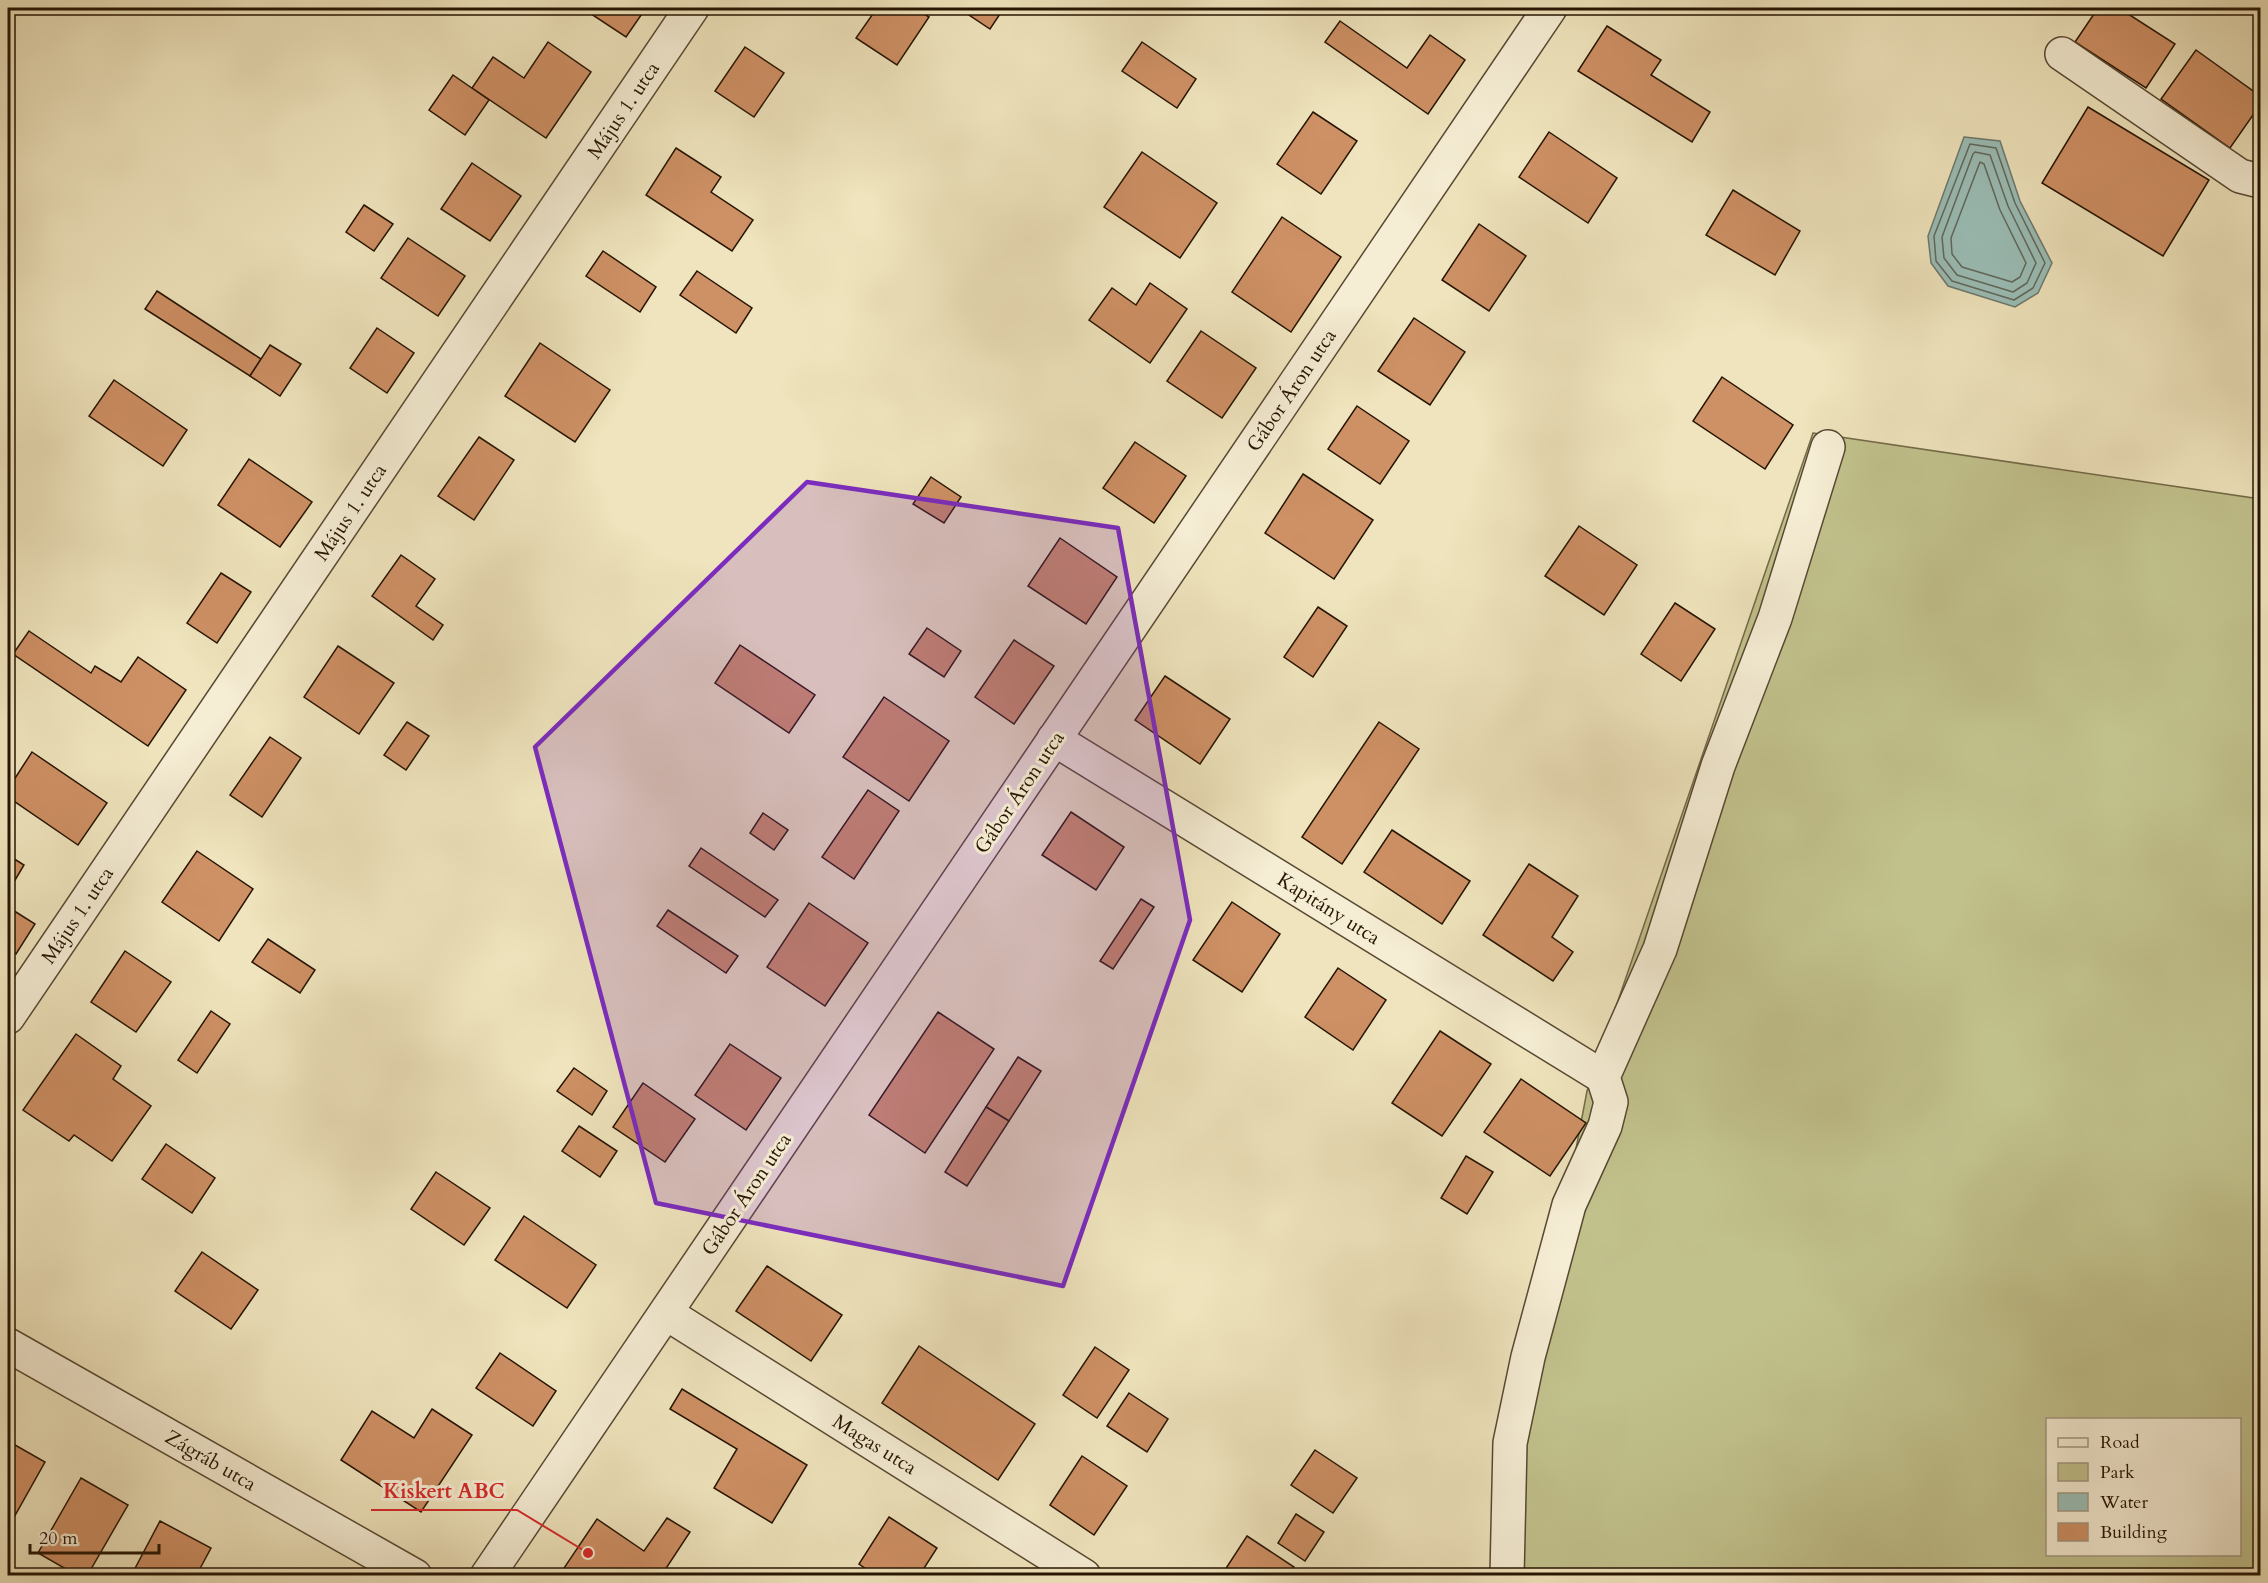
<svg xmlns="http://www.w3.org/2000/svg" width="2268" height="1583" viewBox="0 0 2268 1583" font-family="Cardo,serif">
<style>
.green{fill:#c1c18c;stroke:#746a48;stroke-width:1.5;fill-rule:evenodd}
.water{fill:#9bbeb7;stroke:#6c7a6f;stroke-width:1.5}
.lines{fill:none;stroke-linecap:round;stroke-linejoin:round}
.shore{stroke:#60695d;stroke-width:1.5}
.building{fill:#ce9065;stroke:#261403;stroke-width:1.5}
.minor-casing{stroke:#584832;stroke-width:36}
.minor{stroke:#f5edd4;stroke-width:33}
.marked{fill:#7b2cbf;fill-opacity:0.2;stroke:#7b2cbf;stroke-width:4.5;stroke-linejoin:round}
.labels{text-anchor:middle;stroke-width:6;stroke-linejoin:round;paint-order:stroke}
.street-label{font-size:20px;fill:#261403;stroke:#f5edd4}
.leader{fill:none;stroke:#d62828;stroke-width:2}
.callout-dot{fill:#d62828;stroke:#f5edd4;stroke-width:2}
.callout-label{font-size:21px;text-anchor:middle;font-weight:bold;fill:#d62828;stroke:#f5edd4;stroke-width:6;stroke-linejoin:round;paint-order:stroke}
</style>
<rect width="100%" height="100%" fill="#efe4bd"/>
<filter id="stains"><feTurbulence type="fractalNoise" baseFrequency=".00333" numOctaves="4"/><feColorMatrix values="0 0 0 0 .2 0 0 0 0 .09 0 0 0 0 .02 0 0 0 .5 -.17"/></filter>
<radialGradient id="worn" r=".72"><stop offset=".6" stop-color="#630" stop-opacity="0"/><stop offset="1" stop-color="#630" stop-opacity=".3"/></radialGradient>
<path class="green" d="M1813 433 2260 499V1575L1514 1576 1520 1443 1587 1091ZM2048 1420H2240V1554H2048Z"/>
<polygon class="water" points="1964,137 2000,141 2020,201 2052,263 2038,293 2015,307 1948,286 1931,263 1928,236"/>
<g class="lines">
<g class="shore">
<polygon points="1970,144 1996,148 2015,203 2045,263 2033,288 2014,300 1952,281 1936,261 1934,236"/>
<polygon points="1975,152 1990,155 2008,206 2036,263 2027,283 2013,292 1957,275 1944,258 1942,237 1973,154"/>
<polygon points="1980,162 1984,164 2000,210 2026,263 2020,277 2012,282 1962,267 1952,254 1951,238"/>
</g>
</g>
<g class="building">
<polygon points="582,8 646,8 626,37"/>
<polygon points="877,8 915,8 929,17 897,65 856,38"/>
<polygon points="970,8 1004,8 990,29 966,13"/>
<polygon points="2098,8 2119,8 2175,44 2146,88 2075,42"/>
<polygon points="1340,21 1407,68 1430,35 1465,60 1428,114 1325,42"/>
<polygon points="1607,26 1661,60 1651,75 1710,112 1692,142 1578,71"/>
<polygon points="548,42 591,72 546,138 472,88 493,57 524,78"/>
<polygon points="1142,42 1196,79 1177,108 1122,71"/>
<polygon points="745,47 784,73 754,117 715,91"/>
<polygon points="2196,50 2260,96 2260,105 2230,148 2161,99"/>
<polygon points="453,75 489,100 465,135 429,110"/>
<polygon points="2088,107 2209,180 2163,256 2042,183"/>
<polygon points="1313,112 1357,141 1321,194 1277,164"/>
<polygon points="1549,132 1617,178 1588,223 1519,177"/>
<polygon points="676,148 721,177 711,192 753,220 732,251 646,195"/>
<polygon points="1142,152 1217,203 1180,258 1104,207"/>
<polygon points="472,163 521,196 490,241 441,209"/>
<polygon points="1733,190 1800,231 1775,275 1706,235"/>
<polygon points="364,205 393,224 374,251 346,232"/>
<polygon points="1282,217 1341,257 1291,332 1232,292"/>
<polygon points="1479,224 1526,256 1489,311 1442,280"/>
<polygon points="408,238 465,276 438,316 381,278"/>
<polygon points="603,251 656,287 640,312 586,276"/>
<polygon points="697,271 752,308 736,333 680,295"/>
<polygon points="1150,283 1187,309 1150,363 1089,320 1112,288 1136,305"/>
<polygon points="157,291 261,359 250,376 145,309"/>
<polygon points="1414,318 1465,352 1430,405 1378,371"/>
<polygon points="377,328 414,353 387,393 350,368"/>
<polygon points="1201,331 1256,368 1222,418 1167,381"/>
<polygon points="540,343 610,390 575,442 505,396"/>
<polygon points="270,345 301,364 280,396 250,376"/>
<polygon points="1722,377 1793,425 1765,469 1693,421"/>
<polygon points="114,380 187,430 163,466 89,416"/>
<polygon points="1357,406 1409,441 1380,484 1328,449"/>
<polygon points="479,437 514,460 474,520 438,496"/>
<polygon points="1135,442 1186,476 1154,523 1103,488"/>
<polygon points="249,459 312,502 280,547 218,505"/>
<polygon points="1303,474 1373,520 1334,579 1265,533"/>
<polygon points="931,477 961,497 944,523 913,504"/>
<polygon points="1579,526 1637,565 1604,615 1545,576"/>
<polygon points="1060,538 1117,577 1086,624 1028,586"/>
<polygon points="401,555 435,579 416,606 443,625 433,640 372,596"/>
<polygon points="221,573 251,592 217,643 187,623"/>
<polygon points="1675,603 1715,629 1681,681 1641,654"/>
<polygon points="1318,607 1347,626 1313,677 1284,657"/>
<polygon points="927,628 961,651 944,677 909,654"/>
<polygon points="29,631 91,673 95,666 121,682 138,657 186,690 148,746 13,654"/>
<polygon points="1014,640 1054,666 1014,724 975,697"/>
<polygon points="740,645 815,695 789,733 715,683"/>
<polygon points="338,646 394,683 359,734 304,697"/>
<polygon points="1165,676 1230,719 1200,764 1135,720"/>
<polygon points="884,697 949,741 909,801 843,757"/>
<polygon points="407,722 429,736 406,770 384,755"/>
<polygon points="1379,722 1419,749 1342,864 1302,837"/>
<polygon points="270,737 301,758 262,817 230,795"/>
<polygon points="32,752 107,803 78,845 8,797 8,789"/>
<polygon points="868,790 899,811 854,879 822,857"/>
<polygon points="1071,812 1124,847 1096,890 1042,855"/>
<polygon points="763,813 788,830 774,850 750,833"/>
<polygon points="1392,830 1470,881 1442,924 1364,872"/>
<polygon points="701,848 778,900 765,917 689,866"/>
<polygon points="197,851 253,889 219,941 162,902"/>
<polygon points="8,855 24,865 8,892"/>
<polygon points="1529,864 1578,896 1552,937 1573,952 1553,981 1483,935"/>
<polygon points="1141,899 1154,907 1113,969 1100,961"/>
<polygon points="1232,902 1280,934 1242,992 1193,960"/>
<polygon points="809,903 868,943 825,1006 767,967"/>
<polygon points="8,907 35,924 16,954 8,949"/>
<polygon points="668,910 738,956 726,973 657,926"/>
<polygon points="268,939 315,970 300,993 252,962"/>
<polygon points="125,951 171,982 136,1032 91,1002"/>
<polygon points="1338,968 1386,1000 1353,1050 1305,1017"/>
<polygon points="211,1011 230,1024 197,1073 178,1060"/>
<polygon points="938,1012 994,1049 925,1153 869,1115"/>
<polygon points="1440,1031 1491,1064 1442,1136 1392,1103"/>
<polygon points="76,1034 121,1066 113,1079 151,1106 112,1161 74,1135 69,1141 23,1110"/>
<polygon points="730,1044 781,1078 746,1130 695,1095"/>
<polygon points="1018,1057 1041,1071 1009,1121 986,1107"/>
<polygon points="574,1068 607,1091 592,1115 557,1091"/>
<polygon points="1521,1079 1586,1123 1550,1176 1484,1132"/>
<polygon points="643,1083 695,1119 665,1162 613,1127"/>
<polygon points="986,1107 1009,1121 967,1186 945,1172"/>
<polygon points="579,1126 617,1151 600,1177 562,1151"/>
<polygon points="166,1144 215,1178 192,1213 142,1179"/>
<polygon points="1466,1156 1493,1172 1467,1214 1441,1198"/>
<polygon points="436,1172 490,1208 464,1245 411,1209"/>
<polygon points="524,1216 596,1265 567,1308 495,1260"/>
<polygon points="202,1252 258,1290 231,1329 175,1291"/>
<polygon points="767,1266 842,1315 811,1361 736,1311"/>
<polygon points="919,1346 1035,1424 998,1480 882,1403"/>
<polygon points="1095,1347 1129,1370 1097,1418 1063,1395"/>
<polygon points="500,1353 556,1391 533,1426 476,1388"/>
<polygon points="682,1389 807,1465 772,1523 714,1488 737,1449 670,1409"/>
<polygon points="1129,1393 1168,1419 1147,1452 1107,1426"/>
<polygon points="432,1409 472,1435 421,1512 341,1460 372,1411 414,1438"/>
<polygon points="8,1441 45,1462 8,1528"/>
<polygon points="1315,1450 1357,1478 1333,1513 1291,1485"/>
<polygon points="1082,1456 1127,1486 1094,1535 1050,1505"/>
<polygon points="81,1478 128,1505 87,1576 78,1576 38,1553"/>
<polygon points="1296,1514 1324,1532 1305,1561 1278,1543"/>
<polygon points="889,1517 937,1548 919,1576 876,1576 859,1564"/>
<polygon points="667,1518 690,1532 661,1576 568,1576 562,1571 597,1519 644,1551"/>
<polygon points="160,1521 211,1548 196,1576 131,1576"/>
<polygon points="1247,1536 1294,1567 1288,1576 1221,1576"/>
</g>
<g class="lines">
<g class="minor-casing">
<g id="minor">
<polyline points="2062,54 2240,176 2260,181"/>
<polyline points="1054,739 1603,1077"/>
<polyline points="8,1017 692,8"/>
<polyline points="666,1313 1084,1576"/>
<polyline points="8,1345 415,1576"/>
<polyline points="487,1576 1550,8"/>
<polyline points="1507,1576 1510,1443 1528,1357 1569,1205 1605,1126 1611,1102 1603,1077 1660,949 1718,766 1775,618 1828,447"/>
</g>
</g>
<use href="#minor" class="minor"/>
</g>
<path class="marked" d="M807 482 1118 528 1190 920 1063 1286 656 1203 535 747Z"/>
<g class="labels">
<g class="street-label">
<text transform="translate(623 110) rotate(-56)" y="7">Május 1. utca</text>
<text transform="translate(1291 390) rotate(-56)" y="7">Gábor Áron utca</text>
<text transform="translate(350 512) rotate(-56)" y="7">Május 1. utca</text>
<text transform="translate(1019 792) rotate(-56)" y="7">Gábor Áron utca</text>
<text transform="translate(1329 908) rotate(32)" y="7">Kapitány utca</text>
<text transform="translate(77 915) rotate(-56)" y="7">Május 1. utca</text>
<text transform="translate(746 1194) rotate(-56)" y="7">Gábor Áron utca</text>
<text transform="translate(875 1444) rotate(32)" y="7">Magas utca</text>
<text transform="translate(211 1460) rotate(30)" y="7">Zágráb utca</text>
</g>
</g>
<path class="leader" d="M588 1553L517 1510H371"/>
<circle class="callout-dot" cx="588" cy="1553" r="6"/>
<g class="callout-label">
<text x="444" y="1498">Kiskert ABC</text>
</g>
<rect width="2268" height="1583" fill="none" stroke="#efe4bd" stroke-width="30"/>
<rect x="9" y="9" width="2250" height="1565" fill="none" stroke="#261403" stroke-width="3"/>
<rect x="15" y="15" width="2238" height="1553" fill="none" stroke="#261403" stroke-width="1.5"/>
<rect x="2046" y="1418" width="195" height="138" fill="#f5edd4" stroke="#a29680" stroke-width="1.5"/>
<rect x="2058" y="1438" width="30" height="9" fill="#f5edd4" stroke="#a29680" stroke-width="1.5"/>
<text x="2100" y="1448" font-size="18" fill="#261403">Road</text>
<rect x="2058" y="1463" width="30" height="18" fill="#c1c18c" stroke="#a29680" stroke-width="1.5"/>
<text x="2100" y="1478" font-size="18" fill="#261403">Park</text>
<rect x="2058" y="1493" width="30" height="18" fill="#9bbeb7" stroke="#a29680" stroke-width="1.5"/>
<text x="2100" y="1508" font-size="18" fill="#261403">Water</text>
<rect x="2058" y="1523" width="30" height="18" fill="#ce9065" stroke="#a29680" stroke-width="1.5"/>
<text x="2100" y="1538" font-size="18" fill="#261403">Building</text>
<path d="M30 1544v9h129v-9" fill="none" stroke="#261403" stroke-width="3"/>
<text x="39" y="1544" font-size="18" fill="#261403" stroke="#f5edd4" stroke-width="4.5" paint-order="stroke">20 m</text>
<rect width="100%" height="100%" filter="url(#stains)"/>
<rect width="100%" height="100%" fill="url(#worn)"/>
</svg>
